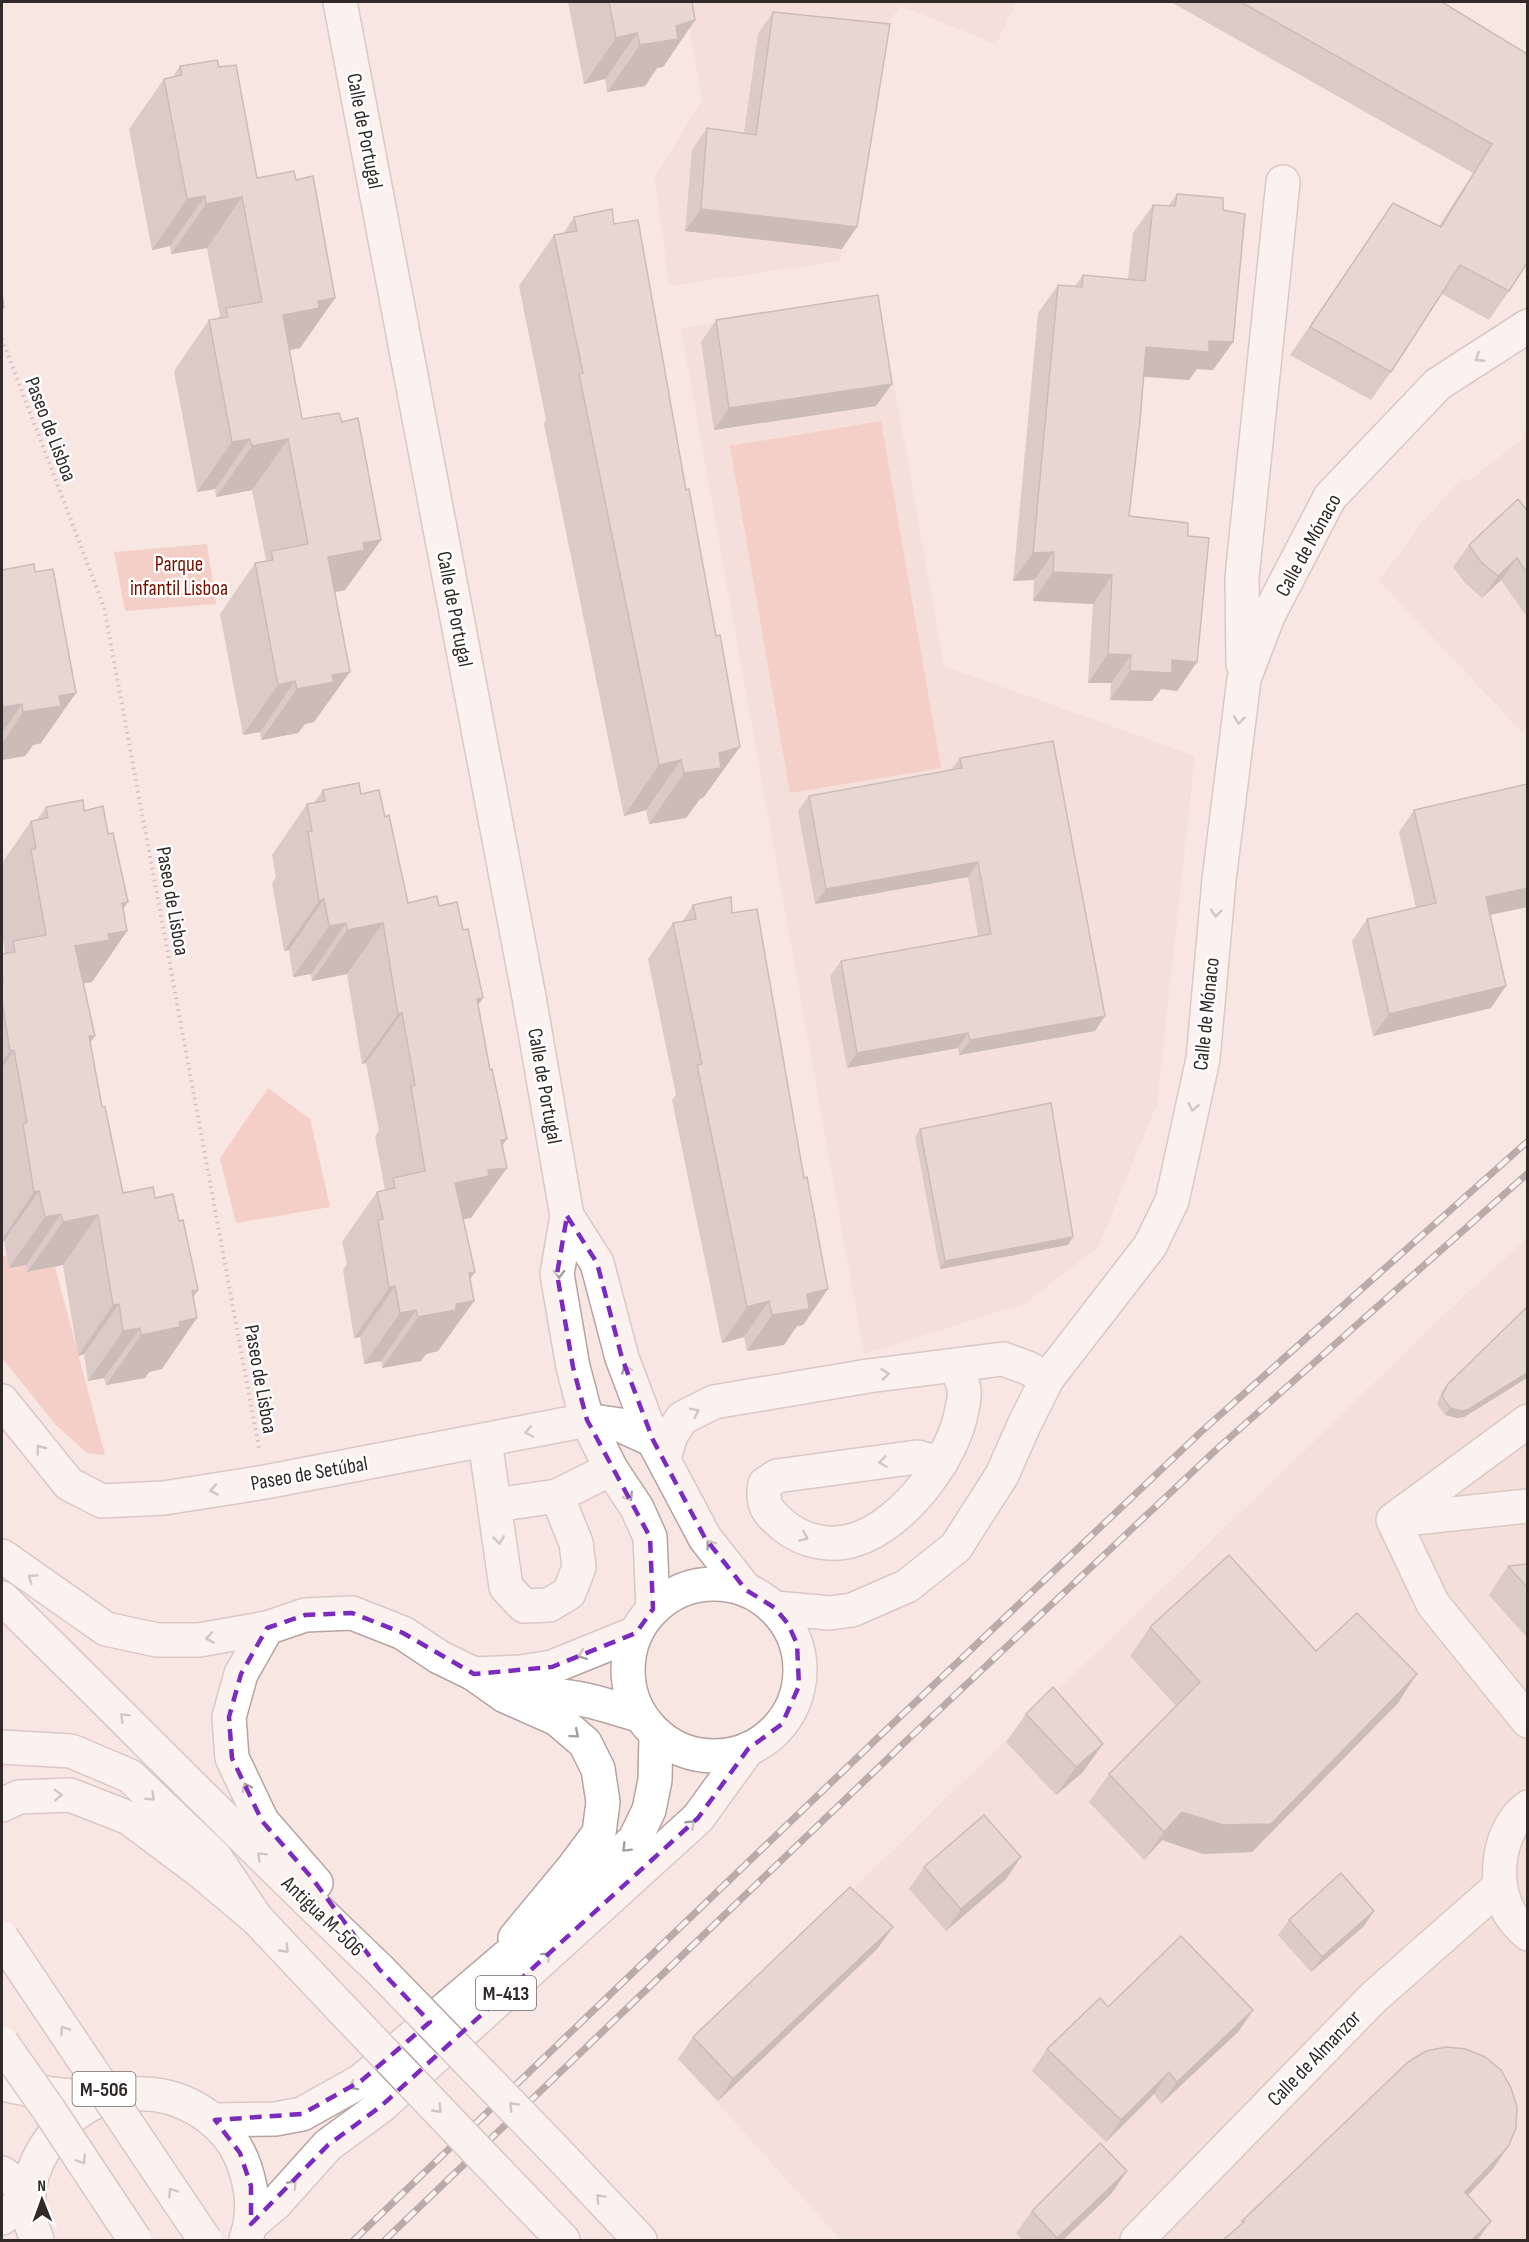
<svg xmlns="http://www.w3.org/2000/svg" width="1529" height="2242" viewBox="0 0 1529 2242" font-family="'Sofia Sans Condensed',sans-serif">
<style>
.built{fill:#f2d7d1}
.green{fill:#efb3a6}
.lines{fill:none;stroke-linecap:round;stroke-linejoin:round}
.minor-casing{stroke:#b6a4a0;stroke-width:36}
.major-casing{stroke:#b6a4a0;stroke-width:36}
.highway-casing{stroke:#b6a4a0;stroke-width:36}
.path{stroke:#a19492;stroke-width:4;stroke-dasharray:1.5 4.5;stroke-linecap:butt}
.minor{stroke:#fff;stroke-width:33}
.major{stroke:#fff;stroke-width:33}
.highway{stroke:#fff;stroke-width:33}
.rail-casing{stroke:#6e6462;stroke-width:7}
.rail{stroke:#fff;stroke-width:4.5;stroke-dasharray:14;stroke-linecap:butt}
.minor-bridge-casing{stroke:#b6a4a0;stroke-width:36;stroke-linecap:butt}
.highway-bridge-casing{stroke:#b6a4a0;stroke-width:36;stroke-linecap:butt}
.minor-bridge{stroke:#fff;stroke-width:33}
.highway-bridge{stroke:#fff;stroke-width:33}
.wall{fill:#b8a9a5}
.shaded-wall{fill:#968986}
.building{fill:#d6c4c0;stroke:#968986;stroke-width:1.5}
.oneway{stroke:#a29f9f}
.marked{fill:none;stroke:#7b2cbf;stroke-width:4.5;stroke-dasharray:12 8;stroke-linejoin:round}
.labels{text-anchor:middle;stroke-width:5;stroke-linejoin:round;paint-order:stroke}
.shield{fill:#fff;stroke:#6f6a69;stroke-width:1.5}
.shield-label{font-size:20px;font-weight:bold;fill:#312a29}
.street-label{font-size:21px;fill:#312a29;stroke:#fff}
.park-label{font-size:21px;fill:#781000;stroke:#fff}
</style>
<rect width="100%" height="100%" fill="#f8e6e2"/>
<g class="built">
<polygon points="685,2 1016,2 996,44 901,6 877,37 840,261 669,286 655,177 702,100"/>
<polygon points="879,299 944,666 1195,756 1157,1104 1098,1247 1026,1303 864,1354 681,328"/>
<polygon points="1527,430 1527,737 1379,581 1419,526 1462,478 1469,481 1523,438 1523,433"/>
<polygon points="1527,1238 1527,2240 841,2240 678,2059 1444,1315"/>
</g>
<g class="green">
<polygon points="881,421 941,768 790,793 730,446"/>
<polygon points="207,544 216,604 125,611 114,552"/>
<polygon points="268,1088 310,1119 330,1207 236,1223 220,1158"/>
<polygon points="7,1255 9,1267 26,1265 28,1272 55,1267 105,1455 87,1453 55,1424 2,1358 2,1256"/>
</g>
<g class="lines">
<g class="minor-casing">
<g id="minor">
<polyline points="1243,664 1242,577 1283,182"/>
<polyline points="2,1401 69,1484 102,1501 164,1498 265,1482 587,1420 620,1425 653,1440"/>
<polyline points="1528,1421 1393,1520 1433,1604 1528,1721"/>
<polyline points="485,1441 506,1587 524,1606 549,1605 569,1593 579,1567 576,1543 557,1496"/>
<polyline points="664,1458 671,1435 682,1418 714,1402 868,1376 1003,1359 1028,1368 1047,1379"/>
<path d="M941 1463 917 1457 777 1476 765 1484C761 1506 768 1512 784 1526 804 1542 832 1548 857 1539 904 1523 954 1458 962 1409 963 1404 965 1397 964 1391 964 1383 958 1373 956 1365"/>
<polyline points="495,1505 557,1496 611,1469"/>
<polyline points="1395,1520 1528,1506"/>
<polyline points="2,1556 106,1629 157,1640 199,1640 267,1628 305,1615 352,1613 403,1633 439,1657 474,1674 505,1696 557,1719 585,1743 598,1769 603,1802 599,1833 573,1868 515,1938"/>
<path d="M2 1598C128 1721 251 1848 379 1969"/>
<polyline points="775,1608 830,1613 852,1610 907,1586 956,1547 1002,1475 1025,1423 1047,1379 1150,1246 1172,1201 1203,1059 1219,880 1244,679 1268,616 1330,497 1438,384 1528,326"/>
<polyline points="267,1628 241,1674 229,1717 232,1758 262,1821 316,1883"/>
<polyline points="474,1674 521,1672 552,1667 636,1633"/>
<path d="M516 1695C562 1691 598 1702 641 1716"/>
<polyline points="2,1805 19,1797 70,1795 129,1818 200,1871 256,1918 340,2007"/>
<path d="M1528 1807C1498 1830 1492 1880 1509 1912 1513 1919 1521 1928 1528 1934"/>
<polyline points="2,2084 51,2094 102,2099"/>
<polyline points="553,2148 640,2240"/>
<polyline points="514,2189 563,2240"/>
<polyline points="1137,2240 1374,1997 1500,1886"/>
</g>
</g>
<g class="major-casing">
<g id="major">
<polyline points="340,2 529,997 567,1216 557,1274 573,1367 587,1420 611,1469 637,1508 650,1537 653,1609"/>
<polyline points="567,1216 597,1263 622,1358 653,1440 705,1538 746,1590"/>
<circle cx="714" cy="1670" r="86"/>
<polyline points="215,2120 275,2119 302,2114 361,2081 586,1889 635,1839 649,1810 655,1780 656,1734"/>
<polyline points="2,2218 29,2197"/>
<polyline points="251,2224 275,2204 328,2145 380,2107 698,1818 748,1749"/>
<path d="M37 2240C35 2233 31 2226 30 2219 20 2169 57 2117 102 2099 108 2097 117 2096 124 2095 176 2087 229 2118 245 2168 253 2191 254 2216 246 2239"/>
</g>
</g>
<g class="highway-casing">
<g id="highway">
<polyline points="2,1747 71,1751 130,1776 215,1857 256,1918"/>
<polyline points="2,2173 29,2192"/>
</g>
</g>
<polyline class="path" points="2,339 104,607 259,1448"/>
<use href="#minor" class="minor"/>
<use href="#major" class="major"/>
<use href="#highway" class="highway"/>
<g class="rail-casing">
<g id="rail">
<polyline points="354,2240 886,1730 1202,1431 1528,1141"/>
<polyline points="385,2240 903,1744 1218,1448 1528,1173"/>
</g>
</g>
<use href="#rail" class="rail"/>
<g class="minor-bridge-casing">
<g id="minor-bridge">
<polyline points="379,1969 553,2148"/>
<polyline points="340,2007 514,2189"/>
</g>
</g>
<g class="highway-bridge-casing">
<g id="highway-bridge">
<polyline points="2,1938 205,2240"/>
<polyline points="2,2043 49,2110 135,2240"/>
</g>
</g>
<use href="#minor-bridge" class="minor-bridge"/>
<use href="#highway-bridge" class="highway-bridge"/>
</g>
<g class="wall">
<polygon points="568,2 692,2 695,20 663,67 657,68 645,86 607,92 605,79 584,84"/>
<polygon points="1171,2 1442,2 1527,54 1509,291 1489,320 1442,294 1391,372 1371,400 1290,355 1393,203 1439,226 1473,173"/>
<polygon points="773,12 842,249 685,231 692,150 707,128 744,133 758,34"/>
<polygon points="180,66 219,67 257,178 296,180 335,298 300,348 289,350 302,419 342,422 381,540 345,590 335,592 335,593 314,722 305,724 298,733 261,740 260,732 243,735 220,614 255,563 264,561 266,560 252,490 216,497 215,489 197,492 174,371 209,320 218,319 220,316 207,248 171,254 170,246 152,250 129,129 164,79 173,77"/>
<polygon points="1177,194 1213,370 1197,369 1189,380 1143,377 1129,516 1188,536 1197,662 1177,691 1161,689 1152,701 1110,700 1111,683 1088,683 1093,604 1033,601 1034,580 1013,581 1038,313 1058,285 1075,286 1083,275 1128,279 1133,233 1153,205 1168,206"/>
<polygon points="574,217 614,224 704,797 700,799 686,818 649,824 646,810 624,816 544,424 546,420 519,286 554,235 563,234"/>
<polygon points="716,320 876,406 714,430 701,342"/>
<polygon points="1527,507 1527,617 1501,580 1482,598 1466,584 1453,567 1469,545"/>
<polygon points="2,570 41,743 33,745 25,756 2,760"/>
<polygon points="960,758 1095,1031 959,1055 958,1048 847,1068 830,976 841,961 978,936 968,877 815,904 798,811 809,796 951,770"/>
<polygon points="1527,784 1527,907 1490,915 1491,1008 1373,1036 1352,941 1367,919 1416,908 1399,832 1414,810"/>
<polygon points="323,790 361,794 385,817 408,903 439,906 463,930 483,998 478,1005 502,1146 471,1218 463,1219 475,1272 470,1279 474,1301 438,1351 426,1354 421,1361 382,1368 381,1361 364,1364 360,1337 354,1338 343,1270 347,1264 342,1242 377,1192 385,1190 375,1136 379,1131 366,1063 362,1064 347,974 312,981 311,974 293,977 289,950 284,951 272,883 276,877 272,855 307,804 314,803"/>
<polygon points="46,807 84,811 123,909 127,931 92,982 83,983 90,1042 102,1107 123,1193 155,1198 194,1297 162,1369 149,1372 145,1378 106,1385 104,1378 88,1381 84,1354 78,1356 63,1265 27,1272 26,1265 9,1268 4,1241 2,1242 2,954 5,953 2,933 2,863 31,821 37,820"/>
<polygon points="693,905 732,913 804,1178 828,1289 803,1325 797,1326 784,1345 747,1351 744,1337 722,1343 672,1100 676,1095 648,959 673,923 682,922"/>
<polygon points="920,1129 1068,1245 940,1269 915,1137"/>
<polygon points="1527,1307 1527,1378 1464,1417 1457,1418 1445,1415 1437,1404 1442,1391 1448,1384"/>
<polygon points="1527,1564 1527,1638 1489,1595 1508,1566"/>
<polygon points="1150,1627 1316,1651 1398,1703 1252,1852 1203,1854 1162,1840 1144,1860 1089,1802 1109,1774 1176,1706 1130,1656"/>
<polygon points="1026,1714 1083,1772 1056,1795 1006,1742"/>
<polygon points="924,1867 1006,1879 946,1931 909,1889"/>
<polygon points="1289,1920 1364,1926 1311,1972 1278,1935"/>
<polygon points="893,1927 877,1949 718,2101 678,2059 693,2037"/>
<polygon points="1253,2010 1238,2032 1161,2104 1154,2094 1106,2142 1032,2071 1047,2049"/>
<polygon points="1112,2193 1062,2241 1023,2241 1016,2233 1032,2211"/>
</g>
<g class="shaded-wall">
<polygon points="695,20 663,67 657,68 645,86 607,92 640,45 676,26"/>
<polygon points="637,33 605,79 584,84 616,38"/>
<polygon points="205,196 170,246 152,250 187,199"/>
<polygon points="242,197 207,248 171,254 206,204"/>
<polygon points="701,209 857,227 842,249 685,231"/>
<polygon points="335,298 300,348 289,350 283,315 318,301"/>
<polygon points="1209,341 1233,342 1213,370 1197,369 1189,380 1126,375 1146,347"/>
<polygon points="892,384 876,406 714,430 729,408"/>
<polygon points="250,439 215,489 197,492 232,442"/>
<polygon points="288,439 252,490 216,497 252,446"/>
<polygon points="381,540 345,590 335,592 329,601 328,557 363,543"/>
<polygon points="1054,552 1034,580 1013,581 1033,553"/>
<polygon points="1517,558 1501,580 1482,598 1498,576"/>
<polygon points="1053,572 1112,575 1093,604 1033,601"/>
<polygon points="1108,654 1131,655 1111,683 1088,683"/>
<polygon points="1172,660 1197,662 1177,691 1161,689 1152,701 1110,700 1130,671"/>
<polygon points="350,672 314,722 305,724 298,733 261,740 297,689 332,675"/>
<polygon points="295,681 260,732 243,735 278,685"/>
<polygon points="76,693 41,743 33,745 25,756 2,760 2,744 23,712 59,696"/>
<polygon points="22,704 2,733 2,709 3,707"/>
<polygon points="740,747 704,797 700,799 686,818 649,824 684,773 719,753"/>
<polygon points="681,760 646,810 624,816 659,765"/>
<polygon points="978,862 968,877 815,904 826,889"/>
<polygon points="1527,888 1527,907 1470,919 1486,897"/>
<polygon points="324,899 289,950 284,951 319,901"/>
<polygon points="128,902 100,941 108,934 127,931 92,982 79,984 75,946 122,903"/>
<polygon points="346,923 311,974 293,977 329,926"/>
<polygon points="383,923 347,974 312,981 347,930"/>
<polygon points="1506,986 1491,1008 1373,1036 1389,1014"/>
<polygon points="483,998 447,1049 477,999"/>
<polygon points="402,1013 366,1063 362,1064 398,1014"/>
<polygon points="1105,1016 1095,1031 959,1055 970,1040"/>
<polygon points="968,1033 958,1048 847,1068 857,1053"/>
<polygon points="89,1036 95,1036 59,1086"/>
<polygon points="14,1050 2,1068 2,1063 10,1051"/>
<polygon points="507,1139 480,1178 488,1170 507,1168 471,1218 458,1220 455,1183 501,1140"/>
<polygon points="39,1191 4,1241 2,1242 2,1239 34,1192"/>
<polygon points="61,1214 26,1265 9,1268 45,1217"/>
<polygon points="98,1215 63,1265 27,1272 63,1222"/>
<polygon points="1073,1237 1068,1245 940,1269 945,1261"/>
<polygon points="475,1272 447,1312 456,1304 474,1301 438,1351 426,1354 421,1361 382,1368 418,1317 469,1273"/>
<polygon points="395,1286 360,1337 354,1338 389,1288"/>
<polygon points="828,1289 803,1325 797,1326 784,1345 747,1351 772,1315 807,1294"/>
<polygon points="198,1290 171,1329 179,1322 197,1318 162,1369 149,1372 145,1378 106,1385 141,1335 192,1291"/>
<polygon points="769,1301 744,1337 722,1343 747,1307"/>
<polygon points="119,1304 84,1354 78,1356 113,1305"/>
<polygon points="416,1310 381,1361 364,1364 400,1313"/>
<polygon points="140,1328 104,1378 88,1381 123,1331"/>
<polygon points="1527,1373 1527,1378 1464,1417 1457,1418 1445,1415 1450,1408"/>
<polygon points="1417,1674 1398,1703 1252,1852 1203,1854 1162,1840 1144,1860 1164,1832 1182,1812"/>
<polygon points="1103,1744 1083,1772 1056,1795 1076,1767"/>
<polygon points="1021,1857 1006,1879 946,1931 961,1909"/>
<polygon points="1374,1911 1364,1926 1311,1972 1322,1957"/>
<polygon points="893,1927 877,1949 718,2101 733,2079"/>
<polygon points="1253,2010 1238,2032 1161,2104 1177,2082"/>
<polygon points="1169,2072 1154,2094 1106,2142 1121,2120"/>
<polygon points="1508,2147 1493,2169 1450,2214 1465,2192"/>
<polygon points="1127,2171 1112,2193 1062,2241 1055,2241"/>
<polygon points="1491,2221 1477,2241 1471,2241"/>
</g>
<g class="building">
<polygon points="609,2 692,2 695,20 676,26 678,39 640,45 637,33 616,38"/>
<polygon points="1241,2 1442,2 1527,54 1527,263 1509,291 1460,265 1391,372 1310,327 1393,203 1441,227 1492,144"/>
<polygon points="773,12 890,24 857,227 701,209 707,128 756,135"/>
<polygon points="217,60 219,67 236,65 257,178 294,171 296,180 313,176 335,298 318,301 319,308 283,315 302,419 339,413 342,422 358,418 381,540 363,543 365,550 328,557 350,672 332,675 334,682 297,689 295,681 278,685 255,563 273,560 271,551 308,544 288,439 252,446 250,439 232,442 209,320 228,317 226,308 262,302 242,197 206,204 205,196 187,199 164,79 182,75 180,66"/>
<polygon points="1177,194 1223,198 1223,210 1245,214 1233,342 1209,341 1209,352 1146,347 1140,421 1129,516 1188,523 1188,536 1209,538 1197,662 1172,660 1172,673 1130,671 1131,655 1108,654 1112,575 1053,572 1054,552 1033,553 1058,285 1082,287 1083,275 1145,281 1153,205 1175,206"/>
<polygon points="612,209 614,224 638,220 686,490 689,489 716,636 720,635 740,747 719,753 721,768 684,773 681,760 659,765 579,374 583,373 554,235 577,231 574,217"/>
<polygon points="2,293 4,308 2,308"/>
<polygon points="878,295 892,384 729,408 716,320"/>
<polygon points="1518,499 1526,509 1527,507 1527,573 1517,558 1498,576 1481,562 1469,545"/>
<polygon points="34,564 35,572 53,569 76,693 59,696 61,706 23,712 22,704 3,707 2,700 2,570"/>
<polygon points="1053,741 1105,1016 970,1040 968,1033 857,1053 841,961 991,934 978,862 826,889 809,796 962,768 960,758"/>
<polygon points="359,783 361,794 379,790 385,817 389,815 408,903 437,896 439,906 457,902 463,930 468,929 483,998 477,999 490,1070 492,1069 507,1139 501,1140 507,1168 488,1170 489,1176 455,1183 475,1272 469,1273 474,1301 456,1304 456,1310 418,1317 416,1310 400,1313 395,1286 389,1288 378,1220 383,1219 377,1192 395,1188 393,1178 425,1171 411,1086 415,1085 402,1013 398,1014 383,923 347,930 346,923 329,926 324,899 319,901 308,832 312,831 307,804 325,801 323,790"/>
<polygon points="1527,784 1527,888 1486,897 1506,986 1389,1014 1367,919 1436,903 1414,810"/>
<polygon points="83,800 84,811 103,806 108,834 113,833 128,902 122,903 127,931 108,934 110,940 75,946 95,1036 89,1036 102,1107 105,1107 123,1193 153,1187 155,1198 173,1194 179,1221 183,1220 198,1290 192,1291 197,1318 179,1322 180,1327 141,1335 140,1328 123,1331 119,1304 113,1305 98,1215 63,1222 61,1214 45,1217 39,1191 34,1192 23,1124 27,1122 14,1050 10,1051 2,1001 2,982 3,982 2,975 2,954 15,952 13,941 46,935 31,850 36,848 31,821 48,818 46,807"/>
<polygon points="731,897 732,913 757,909 804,1178 807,1177 828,1289 807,1294 809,1309 772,1315 769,1301 747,1307 697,1065 702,1064 673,923 696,919 693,905"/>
<polygon points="1051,1103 1073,1237 945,1261 920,1129"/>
<polygon points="1527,1307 1527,1373 1469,1409 1462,1411 1450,1408 1442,1396 1448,1384"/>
<polygon points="1229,1555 1316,1651 1357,1613 1417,1674 1271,1824 1223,1825 1182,1812 1164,1832 1109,1774 1200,1682 1150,1627"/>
<polygon points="1527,1564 1527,1587 1508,1566"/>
<polygon points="1053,1687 1103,1744 1076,1767 1026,1714"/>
<polygon points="984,1815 1021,1857 961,1909 924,1867"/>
<polygon points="1341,1873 1374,1911 1322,1957 1289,1920"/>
<polygon points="850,1887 893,1927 733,2079 693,2037"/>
<polygon points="1181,1936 1253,2010 1177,2082 1169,2072 1121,2120 1047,2049 1100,1998 1108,2007"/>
<polygon points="1446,2047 1466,2049 1485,2057 1501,2070 1511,2088 1517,2107 1516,2128 1508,2147 1465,2192 1491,2221 1471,2241 1222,2241 1244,2222 1242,2221 1408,2062 1426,2051"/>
<polygon points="1100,2143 1127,2171 1057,2238 1032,2211"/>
</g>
<defs><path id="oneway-chevron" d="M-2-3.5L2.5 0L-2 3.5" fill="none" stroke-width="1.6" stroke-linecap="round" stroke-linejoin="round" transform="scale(1.5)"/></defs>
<g class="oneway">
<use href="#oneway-chevron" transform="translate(1479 358) rotate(147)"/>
<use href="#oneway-chevron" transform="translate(1239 720) rotate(97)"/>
<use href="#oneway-chevron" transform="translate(1216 913) rotate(95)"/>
<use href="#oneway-chevron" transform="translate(1193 1107) rotate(102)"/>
<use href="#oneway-chevron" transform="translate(559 1274) rotate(90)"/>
<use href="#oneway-chevron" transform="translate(626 1369) rotate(-110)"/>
<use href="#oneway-chevron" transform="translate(885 1374) rotate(-7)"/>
<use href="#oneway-chevron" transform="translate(695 1412) rotate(-26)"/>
<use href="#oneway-chevron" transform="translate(529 1432) rotate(168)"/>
<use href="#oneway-chevron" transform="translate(40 1449) rotate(-129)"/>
<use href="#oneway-chevron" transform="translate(883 1462) rotate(172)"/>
<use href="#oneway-chevron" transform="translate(214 1490) rotate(171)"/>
<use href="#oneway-chevron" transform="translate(629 1497) rotate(57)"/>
<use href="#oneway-chevron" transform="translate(804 1537) rotate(23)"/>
<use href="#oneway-chevron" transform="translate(499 1540) rotate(83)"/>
<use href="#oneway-chevron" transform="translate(710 1544) rotate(-127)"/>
<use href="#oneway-chevron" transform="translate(32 1578) rotate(-145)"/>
<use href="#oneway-chevron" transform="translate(210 1638) rotate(170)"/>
<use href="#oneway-chevron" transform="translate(582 1655) rotate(159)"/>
<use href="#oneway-chevron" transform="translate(124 1717) rotate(-135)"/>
<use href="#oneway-chevron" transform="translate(575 1734) rotate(40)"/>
<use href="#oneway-chevron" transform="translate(246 1787) rotate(-116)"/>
<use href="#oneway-chevron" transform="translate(58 1795) rotate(-2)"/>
<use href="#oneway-chevron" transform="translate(151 1797) rotate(43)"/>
<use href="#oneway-chevron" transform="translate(691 1824) rotate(-43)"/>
<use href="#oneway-chevron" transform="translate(626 1848) rotate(135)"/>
<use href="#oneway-chevron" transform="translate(261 1856) rotate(-135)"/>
<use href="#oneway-chevron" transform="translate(285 1949) rotate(46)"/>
<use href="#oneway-chevron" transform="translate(547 1956) rotate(-42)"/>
<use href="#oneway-chevron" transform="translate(64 2030) rotate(-124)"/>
<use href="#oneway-chevron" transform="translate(353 2086) rotate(151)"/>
<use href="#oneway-chevron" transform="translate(513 2106) rotate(-134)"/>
<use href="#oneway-chevron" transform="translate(438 2109) rotate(46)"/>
<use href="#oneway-chevron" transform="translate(82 2160) rotate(57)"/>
<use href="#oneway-chevron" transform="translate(293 2184) rotate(-48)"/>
<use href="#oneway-chevron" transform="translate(172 2192) rotate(-124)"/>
<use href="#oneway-chevron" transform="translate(600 2198) rotate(-133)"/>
</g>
<path d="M0 0H1529V2242H0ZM567 1216 597 1263 622 1358 653 1440 705 1538 746 1590 775 1608 788 1624 797 1644 799 1686 782 1724 748 1749 698 1818 380 2107 328 2145 251 2224V2186L240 2153 215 2120 302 2114 361 2081 430 2022 379 1969 312 1878 262 1821 232 1758 229 1717 241 1674 267 1628 305 1615 352 1613 403 1633 474 1674 552 1667 636 1633 653 1609 650 1537 587 1420 573 1367 557 1274Z" fill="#f8e6e2" fill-opacity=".55" fill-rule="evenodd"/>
<path class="marked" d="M567 1216 597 1263 622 1358 653 1440 705 1538 746 1590 775 1608 788 1624 797 1644 799 1686 782 1724 748 1749 698 1818 380 2107 328 2145 251 2224V2186L240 2153 215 2120 302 2114 361 2081 430 2022 379 1969 312 1878 262 1821 232 1758 229 1717 241 1674 267 1628 305 1615 352 1613 403 1633 474 1674 552 1667 636 1633 653 1609 650 1537 587 1420 573 1367 557 1274Z"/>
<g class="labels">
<g class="shield">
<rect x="476" y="1976" width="60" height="34" rx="4.5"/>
<rect x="72.5" y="2072" width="63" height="34" rx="4.5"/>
</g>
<g class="shield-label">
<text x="506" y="2000">M-413</text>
<text x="104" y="2096">M-506</text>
</g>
<g class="street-label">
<text transform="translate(365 131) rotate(79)" y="7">Calle de Portugal</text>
<text transform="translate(51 429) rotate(69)" y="7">Paseo de Lisboa</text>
<text transform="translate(1308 545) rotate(-61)" y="7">Calle de Mónaco</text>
<text transform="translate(455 609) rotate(79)" y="7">Calle de Portugal</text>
<text transform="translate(173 901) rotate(80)" y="7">Paseo de Lisboa</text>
<text transform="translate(1206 1014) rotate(-84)" y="7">Calle de Mónaco</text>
<text transform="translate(545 1086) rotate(80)" y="7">Calle de Portugal</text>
<text transform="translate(261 1379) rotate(80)" y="7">Paseo de Lisboa</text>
<text transform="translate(309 1473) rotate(-10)" y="7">Paseo de Setúbal</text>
<text transform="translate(323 1916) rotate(44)" y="7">Antigua M-506</text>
<text transform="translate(1314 2058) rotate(-46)" y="7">Calle de Almanzor</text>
</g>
<g class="park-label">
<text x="179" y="571">Parque<tspan x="179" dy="24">infantil Lisboa</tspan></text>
</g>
</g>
<rect width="1529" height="2242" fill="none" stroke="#312a29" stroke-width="6"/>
<g transform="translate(42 2200) rotate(359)" stroke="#ffffff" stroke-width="4.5" paint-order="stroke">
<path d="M0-4.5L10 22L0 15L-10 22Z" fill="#312a29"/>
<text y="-9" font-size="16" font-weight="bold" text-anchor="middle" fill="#312a29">N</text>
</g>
</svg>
